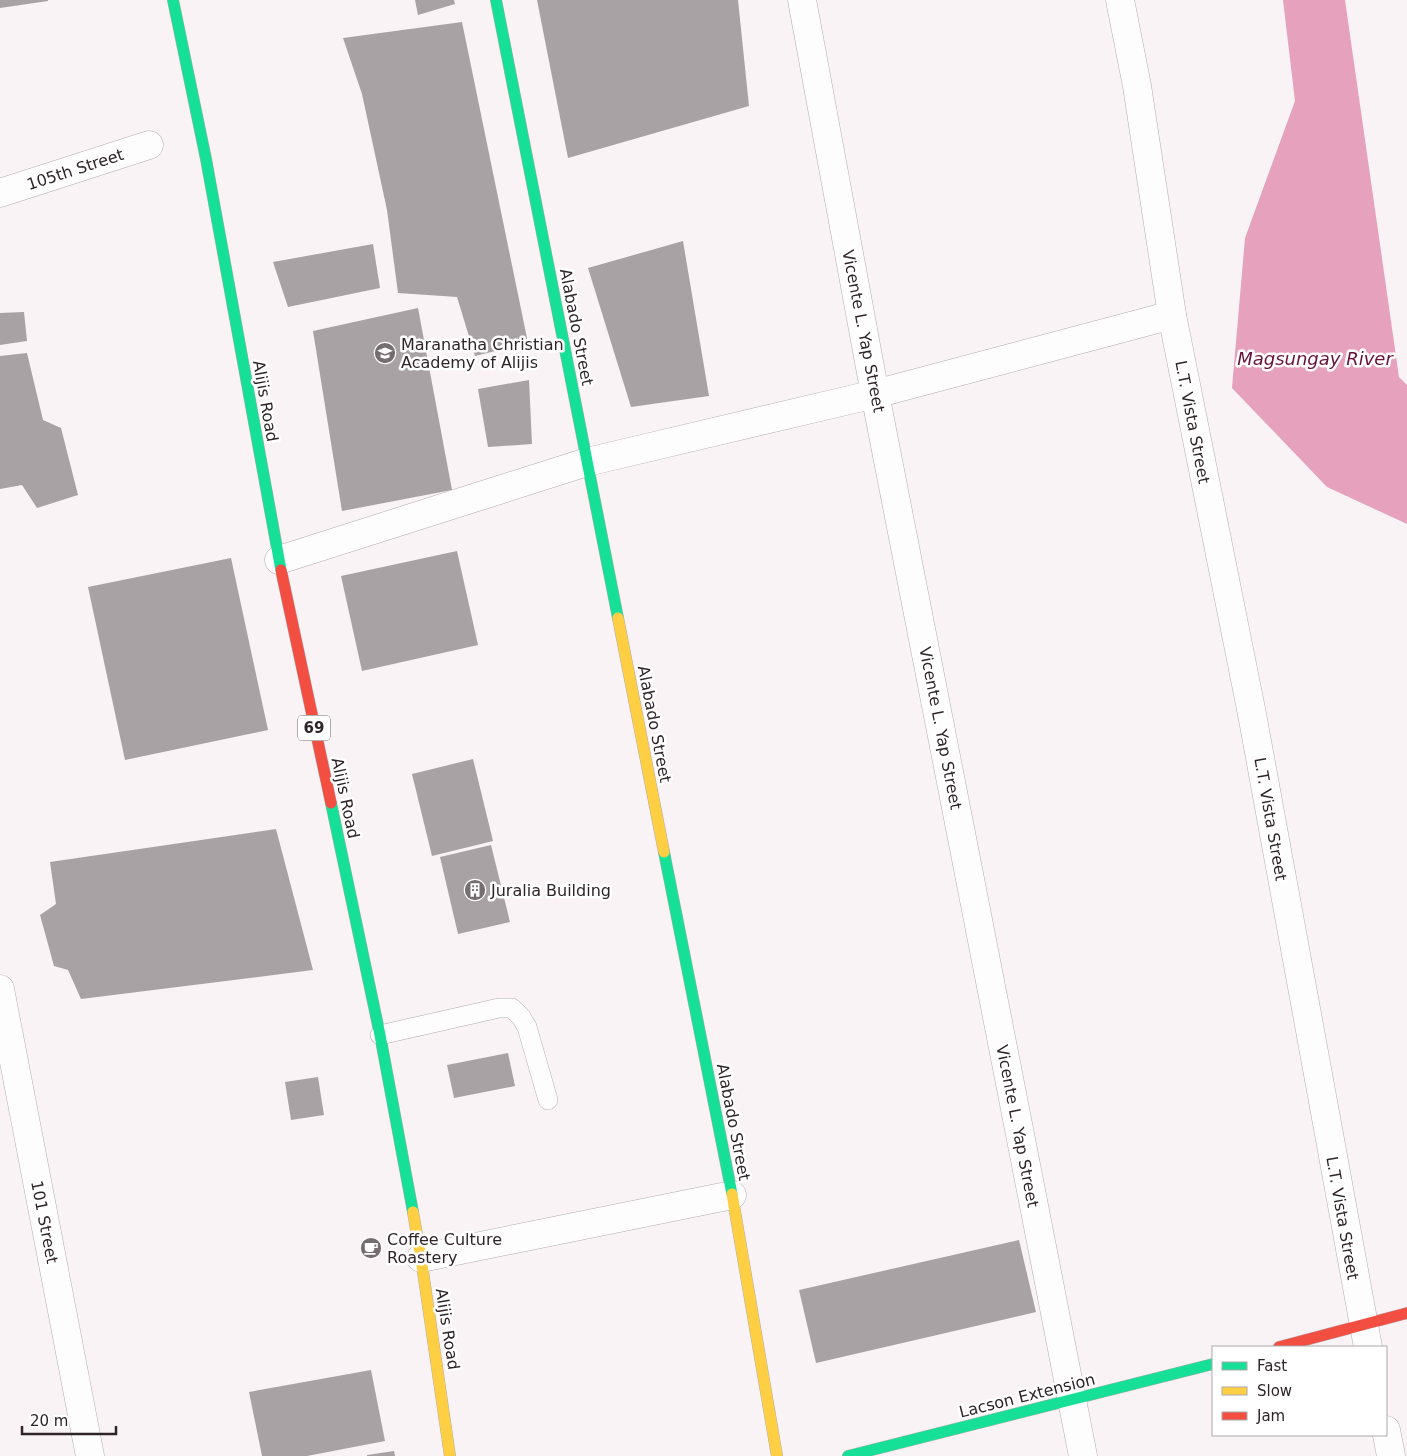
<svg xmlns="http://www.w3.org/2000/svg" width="1407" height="1456" viewBox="0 0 1407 1456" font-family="'DejaVu Sans',sans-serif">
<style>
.water{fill:#e6a1bc}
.building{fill:#a9a2a4}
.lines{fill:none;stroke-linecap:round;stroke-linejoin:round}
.lane-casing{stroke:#b4acaf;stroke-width:20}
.street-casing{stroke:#b4acaf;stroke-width:29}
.fast-casing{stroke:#b4acaf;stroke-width:12}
.slow-casing{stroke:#b4acaf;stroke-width:12}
.jam-casing{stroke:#b4acaf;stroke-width:12}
.lane{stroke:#fefdfe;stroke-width:19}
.street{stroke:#fefdfe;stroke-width:28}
.fast{stroke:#16e098;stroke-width:11}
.slow{stroke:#ffcf43;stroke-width:11}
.jam{stroke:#f24e42;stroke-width:11}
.labels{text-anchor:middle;stroke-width:5;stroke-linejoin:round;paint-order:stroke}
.shield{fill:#fff;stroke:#6d6668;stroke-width:1}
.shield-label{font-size:15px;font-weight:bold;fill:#2f2528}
.street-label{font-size:16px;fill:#2f2528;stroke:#fff}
.poi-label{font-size:16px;fill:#2f2528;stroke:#fff;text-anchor:start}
.water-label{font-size:18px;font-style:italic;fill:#67113c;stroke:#fff}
</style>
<rect width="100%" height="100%" fill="#f9f3f5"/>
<polygon class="water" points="1283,0 1345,0 1399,377 1407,385 1407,524 1327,487 1232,388 1245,238 1295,101"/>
<g class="building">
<polygon points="0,0 48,0 48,1 0,8"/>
<polygon points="415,0 454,0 455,4 418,15"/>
<polygon points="537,0 738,0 749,106 568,158"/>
<polygon points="462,22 528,343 475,356 457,297 398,293 387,210 362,94 343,38"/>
<polygon points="683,241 709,396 631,407 588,268"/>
<polygon points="373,244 380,288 288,307 273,262"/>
<polygon points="418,308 452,490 342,511 313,331"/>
<polygon points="24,312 27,341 0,345 0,313"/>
<polygon points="27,353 43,420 61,428 78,495 37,508 22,485 0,489 0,356"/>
<polygon points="529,380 532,444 488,447 478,389"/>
<polygon points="457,551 478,645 362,671 341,576"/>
<polygon points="231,558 268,730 125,760 88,587"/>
<polygon points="473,759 493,841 432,856 412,774"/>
<polygon points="276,829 313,970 81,999 68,970 54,966 40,915 56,904 50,862"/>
<polygon points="491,845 510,922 458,934 440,857"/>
<polygon points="508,1053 515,1086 454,1098 447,1065"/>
<polygon points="318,1077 324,1115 291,1120 285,1082"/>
<polygon points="1019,1240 1036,1312 816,1363 799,1290"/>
<polygon points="371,1370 385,1441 307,1456 262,1456 249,1392"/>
<polygon points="394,1451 395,1456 367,1456 367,1455"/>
</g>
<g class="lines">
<g class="lane-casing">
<polyline id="lane" points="380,1035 499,1008 512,1008 521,1017 527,1027 548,1100"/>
</g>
<g class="street-casing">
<g id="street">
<polyline points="802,0 875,394 1083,1456"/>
<polyline points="1120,0 1137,86 1172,315 1252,714 1368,1347"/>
<polyline points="0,193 149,145"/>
<polyline points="279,560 587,462 875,394 1172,315"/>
<polyline points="0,989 90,1456"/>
<polyline points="421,1258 732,1195"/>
<polyline points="1386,1430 1391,1456"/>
</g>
</g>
<g class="fast-casing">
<g id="fast">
<polyline points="173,0 206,159 281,570"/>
<polyline points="496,0 618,618"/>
<polyline points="331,803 380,1035 413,1212"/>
<polyline points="664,852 732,1194"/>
<polyline points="848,1456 1213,1364"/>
</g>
</g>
<g class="slow-casing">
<g id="slow">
<polyline points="618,618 664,852"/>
<polyline points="732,1194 777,1456"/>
<polyline points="413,1212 421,1258 450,1456"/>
</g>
</g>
<g class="jam-casing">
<g id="jam">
<polyline points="281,570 331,803"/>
<polyline points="1279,1347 1407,1313"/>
</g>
</g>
<use href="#lane" class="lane"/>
<use href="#street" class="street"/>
<use href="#fast" class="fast"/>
<use href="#slow" class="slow"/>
<use href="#jam" class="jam"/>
</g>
<defs>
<g id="school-disc" transform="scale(1.125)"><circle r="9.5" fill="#766d70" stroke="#fff"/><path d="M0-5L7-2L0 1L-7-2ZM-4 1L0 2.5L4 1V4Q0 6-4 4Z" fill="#fff"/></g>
<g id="building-disc" transform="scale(1.125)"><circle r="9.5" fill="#766d70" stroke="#fff"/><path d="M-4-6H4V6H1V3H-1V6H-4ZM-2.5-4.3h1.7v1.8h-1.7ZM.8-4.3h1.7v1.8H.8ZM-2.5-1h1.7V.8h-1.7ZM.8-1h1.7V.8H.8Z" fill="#fff"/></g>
<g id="cafe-disc" transform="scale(1.125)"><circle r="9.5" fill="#766d70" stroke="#fff"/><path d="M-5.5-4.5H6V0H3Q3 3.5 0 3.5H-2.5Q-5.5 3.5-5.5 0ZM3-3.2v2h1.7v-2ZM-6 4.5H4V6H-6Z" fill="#fff"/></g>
</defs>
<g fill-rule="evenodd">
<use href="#school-disc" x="385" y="353"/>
<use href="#building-disc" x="475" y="890"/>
<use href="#cafe-disc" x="371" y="1248"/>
</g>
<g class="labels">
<rect class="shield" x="298" y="715.5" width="32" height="25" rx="4"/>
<g class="shield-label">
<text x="314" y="733">69</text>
</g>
<g class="street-label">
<text transform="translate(75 169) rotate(-18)" y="6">105th Street</text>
<text transform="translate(577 327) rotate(79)" y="6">Alabado Street</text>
<text transform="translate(864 331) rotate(79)" y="6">Vicente L. Yap Street</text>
<text transform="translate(266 401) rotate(80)" y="6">Alijis Road</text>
<text transform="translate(1193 422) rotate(79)" y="6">L.T. Vista Street</text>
<text transform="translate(655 724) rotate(79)" y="6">Alabado Street</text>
<text transform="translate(941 728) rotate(79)" y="6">Vicente L. Yap Street</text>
<text transform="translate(346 798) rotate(78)" y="6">Alijis Road</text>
<text transform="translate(1271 819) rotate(80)" y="6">L.T. Vista Street</text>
<text transform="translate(734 1122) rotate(79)" y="6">Alabado Street</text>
<text transform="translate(1018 1126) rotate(79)" y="6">Vicente L. Yap Street</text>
<text transform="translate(1343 1218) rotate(80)" y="6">L.T. Vista Street</text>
<text transform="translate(45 1222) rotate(79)" y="6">101 Street</text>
<text transform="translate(448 1329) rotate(81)" y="6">Alijis Road</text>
<text transform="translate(1027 1395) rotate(-14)" y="6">Lacson Extension</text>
</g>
<g class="poi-label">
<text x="401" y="350">Maranatha Christian<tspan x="401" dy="18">Academy of Alijis</tspan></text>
<text x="491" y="896">Juralia Building</text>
<text x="387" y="1245">Coffee Culture<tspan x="387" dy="18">Roastery</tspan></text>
</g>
<g class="water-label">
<text x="1315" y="365">Magsungay River</text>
</g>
</g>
<rect x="1212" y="1346" width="175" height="90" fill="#ffffff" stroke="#aca8a9"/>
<rect x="1222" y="1362" width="25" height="8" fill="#16e098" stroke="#aca8a9"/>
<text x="1257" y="1371" font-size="15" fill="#2f2528">Fast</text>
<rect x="1222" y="1387" width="25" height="8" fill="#ffcf43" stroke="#aca8a9"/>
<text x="1257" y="1396" font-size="15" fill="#2f2528">Slow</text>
<rect x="1222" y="1412" width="25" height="8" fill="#f24e42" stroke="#aca8a9"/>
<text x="1257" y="1421" font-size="15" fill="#2f2528">Jam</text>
<path d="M22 1426v8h94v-8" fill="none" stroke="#2f2528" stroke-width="2.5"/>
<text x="30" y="1426" font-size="15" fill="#2f2528" stroke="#ffffff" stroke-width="4" paint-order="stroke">20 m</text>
</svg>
